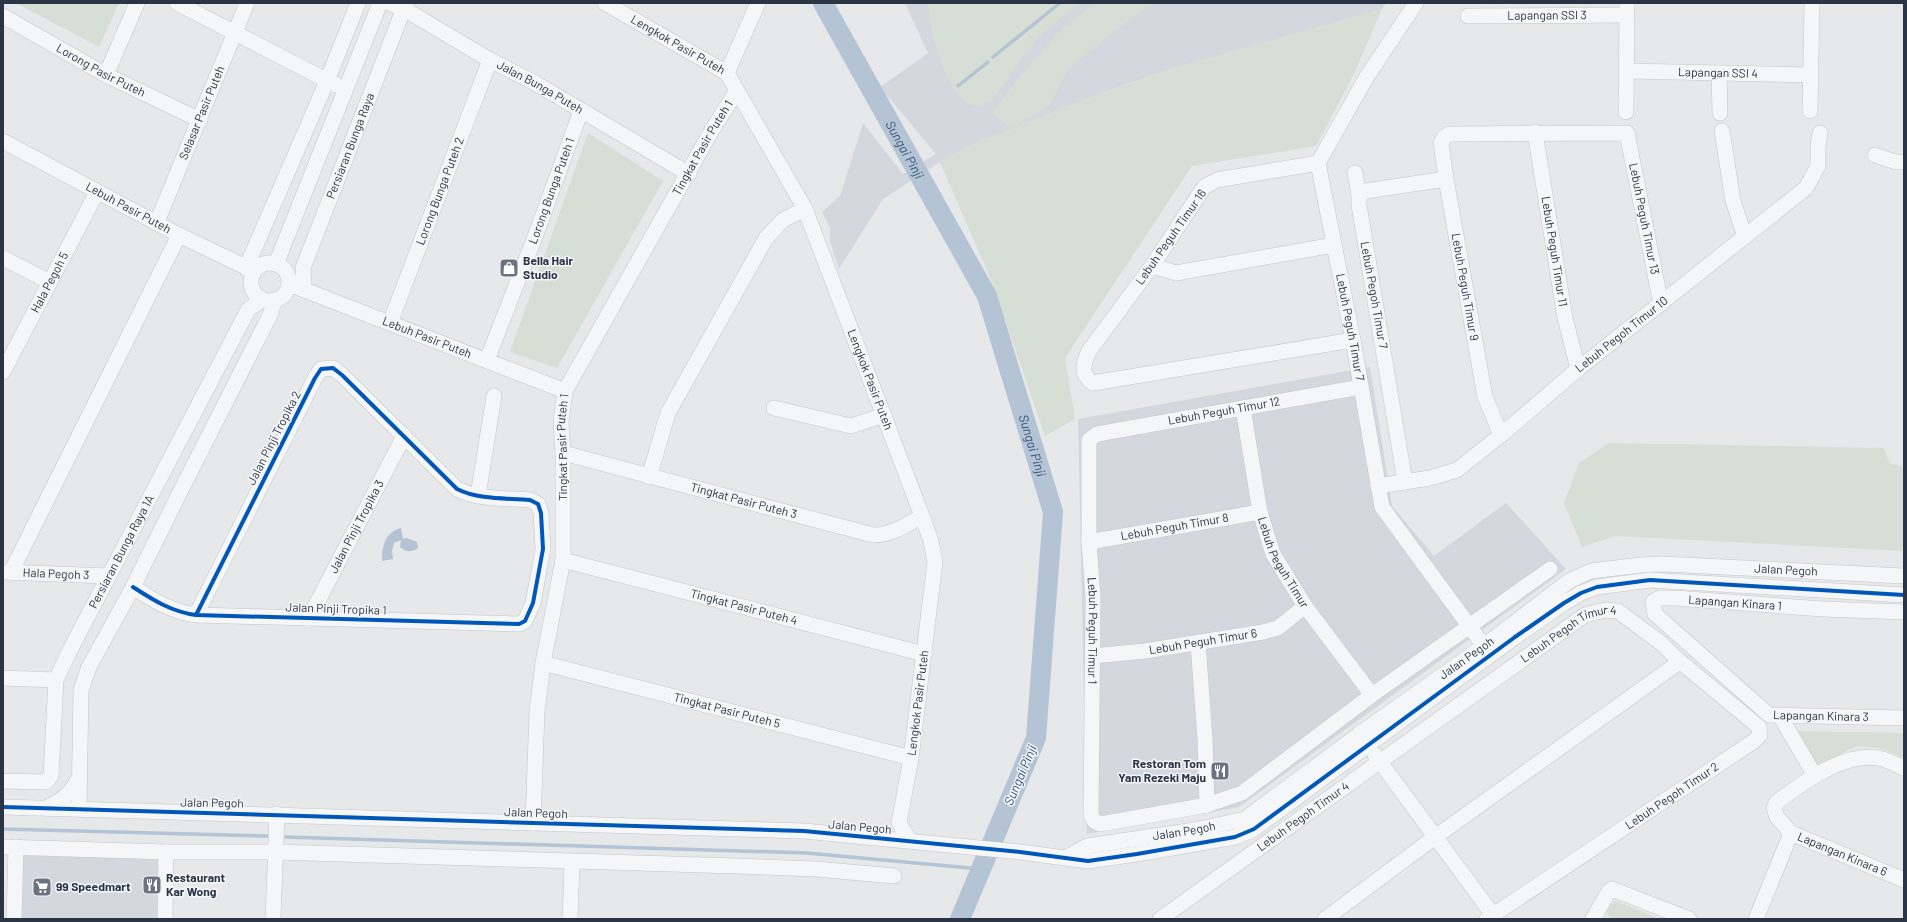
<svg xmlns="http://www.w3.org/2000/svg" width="1907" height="922" viewBox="0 0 1907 922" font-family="Barlow,sans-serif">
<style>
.built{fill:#d4d7dd}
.green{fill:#d6ded6}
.water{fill:#b4c4d5}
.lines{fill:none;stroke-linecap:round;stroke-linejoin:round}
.stream{stroke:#b4c4d5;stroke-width:3.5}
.river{stroke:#b4c4d5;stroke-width:20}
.minor-casing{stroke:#c4c6c8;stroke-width:16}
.minor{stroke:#f5f6f7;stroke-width:15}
.cycleway-casing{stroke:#f4f6f9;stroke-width:6}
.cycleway{stroke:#0057b8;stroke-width:4}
.labels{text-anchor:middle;stroke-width:3;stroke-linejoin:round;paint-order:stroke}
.street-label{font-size:12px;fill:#2b3445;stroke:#f4f6f9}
.poi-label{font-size:12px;font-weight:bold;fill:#2b3445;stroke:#f4f6f9;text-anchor:start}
.water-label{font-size:13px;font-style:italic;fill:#34527a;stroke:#f4f6f9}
</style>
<rect width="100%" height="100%" fill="#e6e8ea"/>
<g class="built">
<polygon points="905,3 1386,3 1382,9 1161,72 1094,96 978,142 940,162 883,199 839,269 830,241 830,228 822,212 840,196 863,123 903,174 936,154 880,87 928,53"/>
<polygon points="1370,367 1392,506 1434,556 1506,503 1566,569 1239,807 1087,834 1078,419"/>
<polygon points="22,854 161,859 160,919 19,919"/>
</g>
<g class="green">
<polygon points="16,3 119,3 99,47"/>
<polygon points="927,3 1080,3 1062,16 1036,40 991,101 982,107 968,104 955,92 943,68 933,37"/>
<path d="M1095 3H1154L1132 18 1081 58 1067 71 1050 105 1011 128 992 113C1024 71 1052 34 1095 3Z"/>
<polygon points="1382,9 1354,74 1316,146 1192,166 1065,358 1075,419 1045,436 993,285 940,162 978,142 1094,96 1161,72"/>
<polygon points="588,133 663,181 557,368 510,352"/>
<polygon points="1609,443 1884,448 1890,464 1904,466 1904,551 1615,536 1582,547 1564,503 1579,463"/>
<polygon points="1798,731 1904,733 1904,758 1879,748 1857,746 1815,766"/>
<polygon points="1616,901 1660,919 1616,919 1608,916 1606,908"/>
</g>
<path class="water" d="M401 528 403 539 407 538 417 542 418 548C411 553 406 552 400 547L401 540 394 543 392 551 393 559 382 561C382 546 385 532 401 528Z"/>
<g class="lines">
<g class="stream">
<polyline points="993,57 1060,3"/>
<polyline points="958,86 988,62"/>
<polyline points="3,829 267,836"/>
<polyline points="286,837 807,853 981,869"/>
</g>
<path class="river" id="s1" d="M823 3 987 296 1053 512 1036 738 960 919"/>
<g class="minor-casing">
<g id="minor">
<polyline points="177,3 336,85"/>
<path id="s2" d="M389 3 404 9 490 60 535 83 689 174"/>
<path id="s3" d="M605 3 727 73 805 209 922 516 931 541 935 562 911 758 899 823 910 841"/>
<path id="s4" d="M1416 3 1366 78 1318 163 1353 340 1382 507 1484 646"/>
<path id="s5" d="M3 16 106 75 200 120"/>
<path id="s6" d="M1468 16 1626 15"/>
<path id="s7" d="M1627 71 1810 75"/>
<polyline points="727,73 758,3"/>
<polyline points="1719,73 1720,113"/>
<polyline points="106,75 137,3"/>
<polyline points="1810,111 1812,3"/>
<polyline points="1626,112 1627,3"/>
<polyline points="1722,131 1733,201 1745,237"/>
<path id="s8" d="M1535 132 1565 318 1578 369"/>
<path id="s9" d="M3 141 179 235 254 271"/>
<polyline points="1875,155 1896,162 1904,162"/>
<path d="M1318 163 1217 180 1204 187 1152 266 1089 351C1083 364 1080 374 1093 383L1353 340"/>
<polyline points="1355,173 1359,195"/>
<path id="s10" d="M157 222 247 3"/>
<polyline points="3,258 50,282"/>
<circle cx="270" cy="282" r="19"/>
<polyline points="276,264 380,3"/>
<polyline points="1152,266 1176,273 1334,245"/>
<polyline points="246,268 327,81 358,3"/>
<path id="s11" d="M289 284 565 391"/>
<path id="s12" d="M304 290 303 268 406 3"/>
<path id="s13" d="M390 323 490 60"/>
<path id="s14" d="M487 360 536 234 581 111"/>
<path id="s15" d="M3 372 97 192"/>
<path id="s16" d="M1361 387 1097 434 1089 440V542L1093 598 1091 815 1094 821 1101 824 1207 805 1242 793 1372 695 1550 569"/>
<polyline points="774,408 851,426 884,415"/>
<path id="s17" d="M1243 408 1260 512 1273 554 1305 606 1372 695"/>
<path id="s18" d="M1501 435 1485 397 1446 179 1441 143 1444 137 1449 134 1627 133 1661 304"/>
<path id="s19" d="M563 453 873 535C890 536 908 524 922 516"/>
<polyline points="649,477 668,413 766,238 783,220 805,209"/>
<polyline points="1405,482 1359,205 1359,195 1366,191 1446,179"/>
<path id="s20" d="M1378 486 1430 478 1457 470 1501 435 1578 369 1806 188 1818 166V146L1820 133"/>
<polyline points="478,496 494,396"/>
<path id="s21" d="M1089 542 1260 512"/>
<path id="s22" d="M563 560 924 654"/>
<path id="s23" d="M3 572 109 576"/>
<polyline points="11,572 179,235"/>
<path d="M133 587C153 600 172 612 196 615L519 624 525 621 533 603 543 549 541 513 538 504 530 500C506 498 479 500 457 489L342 375 333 368 321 369 315 378 196 615"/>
<path id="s24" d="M1904 612 1823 609 1675 598H1660L1653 602 1655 614 1769 715 1904 718"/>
<path id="s25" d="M309 618 404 436"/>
<polyline points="1198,642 1205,739 1207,805"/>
<path id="s26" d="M1093 656 1145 651 1263 632 1278 628 1305 606"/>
<path id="s27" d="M543 663 911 758"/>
<polyline points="3,678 56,680"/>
<polyline points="1780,716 1815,776"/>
<polyline points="1375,755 1493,915"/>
<path id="s28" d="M1904 768C1896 765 1887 759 1878 758 1844 752 1802 783 1776 803L1774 808 1777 817 1791 833 1904 880"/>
<path id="s29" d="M3 781 46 782 51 776 56 680 69 652 248 310 262 299"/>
<polyline points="3,807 804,831 1020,852 1088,861 1137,854 1235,837 1254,829 1515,637 1564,603 1581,593 1597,587 1650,580 1904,595"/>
<path d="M46 808C64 799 69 795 79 778"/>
<polyline points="79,809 81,690 89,667 133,587 175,502 271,313 274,300"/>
<path id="s30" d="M533 823 537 711 543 663 563 560V453L561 422 565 391 712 130 736 92"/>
<polyline points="3,847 166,852 276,852 736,866 816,869 894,876"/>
<path id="s31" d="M1067 857 1087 846 1195 830 1245 819 1358 735 1484 646 1569 581 1591 571 1641 565 1663 564 1904 576"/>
<polyline points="14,919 16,847"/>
<polyline points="165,919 166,852"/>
<polyline points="273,919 277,814"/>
<polyline points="570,919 572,862"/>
<path id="s32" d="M1160 919 1585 615 1605 610 1618 611 1661 643 1677 659 1759 727 1760 735 1754 741 1487 919"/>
<polyline points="1325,919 1435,837 1674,666 1677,659"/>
<polyline points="1593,919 1609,891 1612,889 1689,919"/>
<polyline points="1756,919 1791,833"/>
</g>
</g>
<use href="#minor" class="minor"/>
<g class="cycleway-casing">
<g id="cycleway">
<path d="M133 587C153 600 172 612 196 615L519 624 525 621 533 603 543 549 541 513 538 504 530 500C506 498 479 500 457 489L342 375 333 368 321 369 315 378 196 615"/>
<polyline points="3,807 804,831 1020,852 1088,861 1137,854 1235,837 1254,829 1515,637 1564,603 1581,593 1597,587 1650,580 1904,595"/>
</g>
</g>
<use href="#cycleway" class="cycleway"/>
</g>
<defs>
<g id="shop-square" transform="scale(1)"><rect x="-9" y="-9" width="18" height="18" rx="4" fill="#6c737f" stroke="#f4f6f9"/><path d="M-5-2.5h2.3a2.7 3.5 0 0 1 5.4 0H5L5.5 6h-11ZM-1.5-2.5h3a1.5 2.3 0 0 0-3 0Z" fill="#fff"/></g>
<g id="restaurant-square" transform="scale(1)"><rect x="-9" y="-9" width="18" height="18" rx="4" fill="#6c737f" stroke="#f4f6f9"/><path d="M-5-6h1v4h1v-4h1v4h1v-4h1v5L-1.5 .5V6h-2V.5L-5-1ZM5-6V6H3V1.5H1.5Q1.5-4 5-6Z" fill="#fff"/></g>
<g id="supermarket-square" transform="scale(1)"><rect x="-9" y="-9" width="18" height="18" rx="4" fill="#6c737f" stroke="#f4f6f9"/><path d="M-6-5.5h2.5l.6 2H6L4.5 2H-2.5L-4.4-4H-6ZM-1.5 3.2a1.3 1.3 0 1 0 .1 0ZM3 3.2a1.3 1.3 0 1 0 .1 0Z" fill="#fff"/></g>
</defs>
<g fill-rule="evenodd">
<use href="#shop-square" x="509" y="268"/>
<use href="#restaurant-square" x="1220" y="771"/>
<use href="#restaurant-square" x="152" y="885"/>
<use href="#supermarket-square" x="42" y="887"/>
</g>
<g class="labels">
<g class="street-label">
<text dy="4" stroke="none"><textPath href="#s6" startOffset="79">Lapangan SSI 3</textPath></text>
<text dy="4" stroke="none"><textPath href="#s3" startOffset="84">Lengkok Pasir Puteh</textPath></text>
<text dy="4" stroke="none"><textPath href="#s5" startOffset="112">Lorong Pasir Puteh</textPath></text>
<text dy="4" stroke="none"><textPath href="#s7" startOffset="91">Lapangan SSI 4</textPath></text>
<text dy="4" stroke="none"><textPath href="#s2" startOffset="173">Jalan Bunga Puteh</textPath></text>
<text dy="4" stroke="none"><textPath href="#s10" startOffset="118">Selasar Pasir Puteh</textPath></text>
<text dy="4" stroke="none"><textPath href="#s12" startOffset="153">Persiaran Bunga Raya</textPath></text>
<text dy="4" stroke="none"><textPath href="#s30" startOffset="714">Tingkat Pasir Puteh 1</textPath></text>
<text dy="4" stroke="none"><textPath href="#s14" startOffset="181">Lorong Bunga Puteh 1</textPath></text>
<text dy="4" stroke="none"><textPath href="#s13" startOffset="141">Lorong Bunga Puteh 2</textPath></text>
<text dy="4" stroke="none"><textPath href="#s9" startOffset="142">Lebuh Pasir Puteh</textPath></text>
<text dy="4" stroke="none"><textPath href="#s18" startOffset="577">Lebuh Peguh Timur 13</textPath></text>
<text transform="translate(1171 237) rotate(-55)" y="4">Lebuh Peguh Timur 16</text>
<text dy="4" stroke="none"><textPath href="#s8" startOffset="121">Lebuh Peguh Timur 11</textPath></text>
<text dy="4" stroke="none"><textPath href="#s15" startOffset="101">Hala Pegoh 5</textPath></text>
<text transform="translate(1465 287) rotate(80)" y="4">Lebuh Peguh Timur 9</text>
<text transform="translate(1374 295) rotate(80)" y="4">Lebuh Pegoh Timur 7</text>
<text dy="4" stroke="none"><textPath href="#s4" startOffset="355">Lebuh Peguh Timur 7</textPath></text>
<text dy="4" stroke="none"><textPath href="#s20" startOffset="294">Lebuh Pegoh Timur 10</textPath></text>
<text dy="4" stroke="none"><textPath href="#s11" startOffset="148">Lebuh Pasir Puteh</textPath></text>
<text dy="4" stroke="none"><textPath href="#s3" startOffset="480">Lengkok Pasir Puteh</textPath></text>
<text transform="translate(1224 411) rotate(-10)" y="4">Lebuh Peguh Timur 12</text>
<text transform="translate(274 438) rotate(-63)" y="4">Jalan Pinji Tropika 2</text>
<text dy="4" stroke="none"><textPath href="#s30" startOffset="378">Tingkat Pasir Puteh 1</textPath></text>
<text dy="4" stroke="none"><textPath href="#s19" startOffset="187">Tingkat Pasir Puteh 3</textPath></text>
<text dy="4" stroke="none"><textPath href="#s25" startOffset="103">Jalan Pinji Tropika 3</textPath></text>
<text dy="4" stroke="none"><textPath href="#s21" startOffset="87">Lebuh Peguh Timur 8</textPath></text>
<text dy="4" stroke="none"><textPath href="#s29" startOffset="291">Persiaran Bunga Raya 1A</textPath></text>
<text dy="4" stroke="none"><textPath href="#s17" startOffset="161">Lebuh Peguh Timur</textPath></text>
<text dy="4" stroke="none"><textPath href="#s31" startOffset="805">Jalan Pegoh</textPath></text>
<text dy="4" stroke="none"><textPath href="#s23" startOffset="53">Hala Pegoh 3</textPath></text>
<text transform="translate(1735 603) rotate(4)" y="4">Lapangan Kinara 1</text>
<text dy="4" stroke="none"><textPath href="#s22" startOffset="187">Tingkat Pasir Puteh 4</textPath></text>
<text transform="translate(336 609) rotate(2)" y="4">Jalan Pinji Tropika 1</text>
<text dy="4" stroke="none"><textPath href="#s16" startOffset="469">Lebuh Peguh Timur 1</textPath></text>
<text dy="4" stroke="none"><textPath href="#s32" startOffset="500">Lebuh Pegoh Timur 4</textPath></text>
<text dy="4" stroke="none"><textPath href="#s26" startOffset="111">Lebuh Peguh Timur 6</textPath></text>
<text dy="4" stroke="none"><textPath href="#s31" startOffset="457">Jalan Pegoh</textPath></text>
<text transform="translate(918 703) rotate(-83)" y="4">Lengkok Pasir Puteh</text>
<text dy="4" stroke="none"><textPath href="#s27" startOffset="190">Tingkat Pasir Puteh 5</textPath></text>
<text dy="4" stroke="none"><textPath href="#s24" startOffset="469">Lapangan Kinara 3</textPath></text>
<text transform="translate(1672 796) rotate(-34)" y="4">Lebuh Pegoh Timur 2</text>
<text transform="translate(212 803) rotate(1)" y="4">Jalan Pegoh</text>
<text transform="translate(536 813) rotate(2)" y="4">Jalan Pegoh</text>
<text dy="4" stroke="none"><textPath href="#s32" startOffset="176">Lebuh Pegoh Timur 4</textPath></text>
<text transform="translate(860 827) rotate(5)" y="4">Jalan Pegoh</text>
<text dy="4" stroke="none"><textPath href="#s31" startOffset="121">Jalan Pegoh</textPath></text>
<text dy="4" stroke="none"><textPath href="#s28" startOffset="234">Lapangan Kinara 6</textPath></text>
</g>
<g class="poi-label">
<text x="523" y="265">Bella Hair<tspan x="523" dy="14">Studio</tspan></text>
<text x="1206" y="768" text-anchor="end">Restoran Tom<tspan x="1206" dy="14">Yam Rezeki Maju</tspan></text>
<text x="166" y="882">Restaurant<tspan x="166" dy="14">Kar Wong</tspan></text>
<text x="56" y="891">99 Speedmart</text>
</g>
<g class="water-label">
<text dy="5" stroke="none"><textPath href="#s1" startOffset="168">Sungai Pinji</textPath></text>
<text dy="5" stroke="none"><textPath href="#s1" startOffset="492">Sungai Pinji</textPath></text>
<text transform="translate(1020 775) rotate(-67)" y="5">Sungai Pinji</text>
</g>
</g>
<rect width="1907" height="922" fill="none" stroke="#2b3445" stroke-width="8"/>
</svg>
